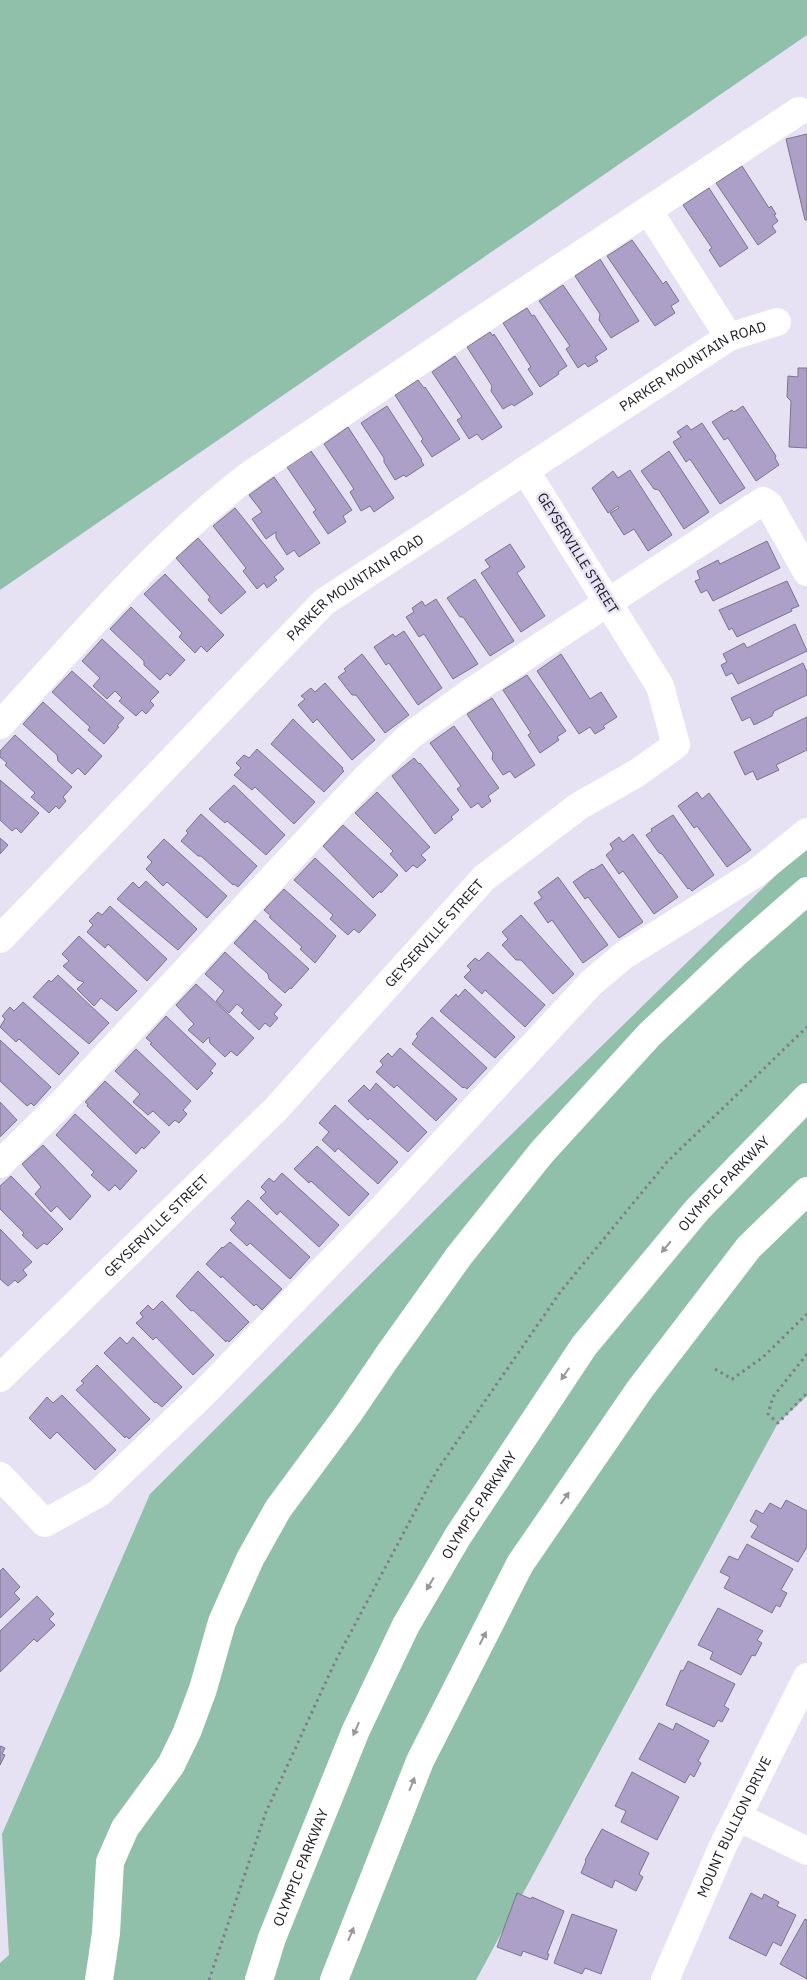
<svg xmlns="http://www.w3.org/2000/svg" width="807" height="1980" viewBox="0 0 807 1980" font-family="'IBM Plex Sans',sans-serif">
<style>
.green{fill:#91c0aa}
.building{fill:#ac9fc8;stroke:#7b7686}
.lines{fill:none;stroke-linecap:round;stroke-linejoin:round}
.path{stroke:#817d89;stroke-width:3;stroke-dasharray:2.5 4;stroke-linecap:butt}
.minor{stroke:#fff;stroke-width:28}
.major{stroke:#fff;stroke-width:28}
.oneway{fill:#98989a}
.labels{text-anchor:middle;stroke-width:5;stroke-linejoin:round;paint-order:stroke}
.street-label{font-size:14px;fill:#1b191f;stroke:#e7e1f4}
</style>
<rect width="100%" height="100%" fill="#e7e1f4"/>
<g class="green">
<polygon points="0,0 807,0 807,35 0,590"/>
<polygon points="807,845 807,1396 778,1423 476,1980 0,1980 0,1963 9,1955 2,1834 150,1494 477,1168"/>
</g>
<g class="building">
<polygon points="807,134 807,220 805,220 786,139"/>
<polygon points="742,166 769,208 771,206 776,214 774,215 778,221 772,226 776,232 758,245 716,183"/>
<polygon points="709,188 748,248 720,267 709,250 712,248 683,205"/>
<polygon points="632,240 663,284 666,281 679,301 671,306 675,313 655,326 607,256"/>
<polygon points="600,259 639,321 611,338 599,320 600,314 575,276"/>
<polygon points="563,285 607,349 595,357 598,361 588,367 585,363 578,368 566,349 570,346 539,301"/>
<polygon points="527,308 532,316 534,315 567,366 558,372 559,374 540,387 528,369 531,367 503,323"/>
<polygon points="490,332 493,336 494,334 533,394 514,406 512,404 503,409 491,391 492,386 467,347"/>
<polygon points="455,356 502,427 482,440 477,434 469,439 457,420 462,417 432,372"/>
<polygon points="798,368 807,368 807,448 789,447 791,401 787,397 788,376 798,377"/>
<polygon points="418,380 424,388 425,387 460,439 432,457 421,441 423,439 395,395"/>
<polygon points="387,406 422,460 421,461 424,465 406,477 404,475 395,480 384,462 384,458 361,423"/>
<polygon points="743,406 776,456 775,458 779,465 756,481 728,438 724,440 712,422 732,410 734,412"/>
<polygon points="702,423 745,488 720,504 690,459 686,462 673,442 681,437 677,432 687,425 691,430"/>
<polygon points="348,427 394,498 374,512 370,506 361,511 350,492 354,489 324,444"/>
<polygon points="311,451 352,510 343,516 346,522 328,534 313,512 316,510 287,467"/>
<polygon points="669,451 709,512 684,529 659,490 654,489 641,471"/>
<polygon points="630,470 672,535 648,551 634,529 624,535 610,513 619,508 618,506 608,513 592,488 613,471 618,478"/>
<polygon points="274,477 320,543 299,557 294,550 287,555 276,538 276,532 266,539 252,519 262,512 249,495"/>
<polygon points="235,508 284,569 274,577 277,580 267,588 264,583 257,589 243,571 246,568 213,526"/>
<polygon points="198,538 246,592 221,614 208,600 210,597 176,558"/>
<polygon points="767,541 780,568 713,601 707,590 701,593 695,581 700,579 697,571 718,560 720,564"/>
<polygon points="510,544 525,567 517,573 545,616 521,632 481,573 490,567 485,560"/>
<polygon points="165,574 224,635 207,652 201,646 195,653 179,637 182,633 144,594"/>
<polygon points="475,579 514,641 490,656 463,617 460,617 447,598"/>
<polygon points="787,581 799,606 791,609 792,611 737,637 732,628 729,630 719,610"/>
<polygon points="436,599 478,664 453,679 424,634 419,637 406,617 414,612 412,608 422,601 425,606"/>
<polygon points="131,607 185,660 170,676 167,673 160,680 144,665 144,661 110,629"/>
<polygon points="795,624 807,651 738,684 732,673 726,676 721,665 727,662 723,654 744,643 747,648"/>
<polygon points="404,631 442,688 418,705 389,663 386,665 374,647 393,634 395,637"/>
<polygon points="102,639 159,692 150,701 154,705 146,714 142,710 136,716 119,701 122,698 115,691 107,699 93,686 100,678 82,661"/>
<polygon points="362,654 409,715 385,733 356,695 352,695 338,677 346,671 344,669"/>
<polygon points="561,654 590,699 601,692 617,717 603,726 605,728 595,734 590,727 579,734 537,671"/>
<polygon points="803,663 807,672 807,695 774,711 772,716 754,725 750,717 742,721 731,698"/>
<polygon points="72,671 124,718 117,726 119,727 104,744 88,730 90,727 52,692"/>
<polygon points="527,675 566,731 557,737 559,740 540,753 528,735 531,733 503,690"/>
<polygon points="325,683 375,740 352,760 317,719 313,723 298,705 305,699 301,696 311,688 315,692"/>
<polygon points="492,698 535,765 515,778 510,771 503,775 492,759 493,753 467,714"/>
<polygon points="43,702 102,756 85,775 78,768 72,774 58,761 57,755 23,724"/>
<polygon points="807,717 807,750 776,765 779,770 757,780 753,771 745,775 734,752"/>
<polygon points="293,719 343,768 342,769 344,771 324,792 271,744"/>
<polygon points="454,726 499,788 488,796 491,801 482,808 478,803 471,808 457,789 461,786 430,743"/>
<polygon points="15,735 72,787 63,797 66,801 59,809 56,806 49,813 31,797 35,793 5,765 7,763 0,757 0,751"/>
<polygon points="257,749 315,802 294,824 255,787 252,790 234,775 241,768 236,763 244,755 249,758"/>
<polygon points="414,758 419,764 420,763 459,810 451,817 453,819 435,834 392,776"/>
<polygon points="0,780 39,813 21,833 16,828 12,831 0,820"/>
<polygon points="234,785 285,835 266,855 227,821 225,823 209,809"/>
<polygon points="377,792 430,847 421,855 426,860 417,868 413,865 406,872 390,854 393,851 355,813"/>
<polygon points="697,792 702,799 709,793 751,850 727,867 697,826 694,828 678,806"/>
<polygon points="201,814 257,866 238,887 234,884 233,885 201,856 198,856 181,841 188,833 186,831"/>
<polygon points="673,815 714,875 692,891 689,888 688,889 662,854 659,853 646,835 652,831 651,829"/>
<polygon points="343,825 398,875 381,893 380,891 373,898 323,846"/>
<polygon points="633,834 678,897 654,914 623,871 619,874 606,855 613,849 610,844 619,837 623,842"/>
<polygon points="0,838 8,845 0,854"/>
<polygon points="164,839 227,896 207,918 167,882 163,886 146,869 152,862 147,857"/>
<polygon points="315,858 376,915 359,933 354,929 348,935 330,919 333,915 294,880"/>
<polygon points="602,864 643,922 619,938 588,897 585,899 573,882 592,869 593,870"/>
<polygon points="558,877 608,945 583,963 552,920 548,923 534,903 542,898 538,892"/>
<polygon points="146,881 197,929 178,950 117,899 133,882 139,888"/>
<polygon points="284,889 336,936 315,963 300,949 302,947 269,917 271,916 264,910"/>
<polygon points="110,906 167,959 147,981 108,944 105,948 87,932 93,925 89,921 98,912 102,915"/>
<polygon points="521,915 574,974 553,994 521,960 516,960 502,945 508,939 502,932"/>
<polygon points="255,920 309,969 291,989 290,988 285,993 269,979 268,974 234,943"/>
<polygon points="79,936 137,991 117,1011 101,998 94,1006 77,989 84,982 78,980 63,966 69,961 62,954"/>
<polygon points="225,952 282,1005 274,1014 278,1018 270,1027 265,1023 259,1030 241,1013 244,1010 237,1004 229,1013 216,1001 224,991 205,974"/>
<polygon points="488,952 545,1005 525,1027 485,990 482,994 464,977 471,970 467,966 475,958 479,961"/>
<polygon points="58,975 109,1023 89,1044 33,997 49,980 51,982"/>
<polygon points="196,984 254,1038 237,1056 231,1051 225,1057 210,1043 209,1037 203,1043 188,1030 194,1024 176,1005"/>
<polygon points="465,989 515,1037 495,1058 440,1011 456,994 458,997"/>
<polygon points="23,1002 79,1053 59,1075 19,1039 16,1042 0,1027 5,1019 2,1016 10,1007 14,1011"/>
<polygon points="166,1016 216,1064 210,1071 213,1073 197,1090 150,1044 152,1043 146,1038"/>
<polygon points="432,1017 487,1068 467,1089 464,1087 463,1088 412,1044 418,1036 416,1034"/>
<polygon points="0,1040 51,1087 34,1106 31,1103 27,1106 0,1081"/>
<polygon points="400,1048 457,1099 436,1121 397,1085 394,1088 376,1072 383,1065 380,1061 388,1053 392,1057"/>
<polygon points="136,1049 191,1101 183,1110 187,1114 179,1123 175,1120 169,1126 153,1111 148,1115 133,1102 140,1094 115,1071"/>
<polygon points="105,1081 160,1132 144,1149 142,1147 136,1154 87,1106 88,1104 85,1102"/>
<polygon points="376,1083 427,1132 408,1152 370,1118 368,1120 348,1101 364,1085 370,1091"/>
<polygon points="0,1102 17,1120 0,1137"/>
<polygon points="335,1105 398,1162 378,1184 338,1148 335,1152 322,1140 329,1132 319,1123"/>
<polygon points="75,1114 137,1171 120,1190 115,1185 109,1191 91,1175 94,1172 56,1135"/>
<polygon points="43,1145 91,1196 70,1220 57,1206 51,1212 35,1194 41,1187 22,1164"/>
<polygon points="317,1146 369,1194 349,1216 311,1181 309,1183 294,1169"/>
<polygon points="282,1173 339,1225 319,1247 280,1211 277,1215 260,1198 266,1192 261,1187 269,1178 274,1182"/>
<polygon points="11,1176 63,1229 47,1245 44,1243 37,1249 22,1235 24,1233 0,1209 0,1186"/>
<polygon points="248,1200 310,1257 290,1279 250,1243 247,1246 230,1230 236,1223 231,1218"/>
<polygon points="0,1229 32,1262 23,1270 27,1275 18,1283 15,1280 8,1286 0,1279"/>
<polygon points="230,1242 282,1289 262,1310 256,1304 254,1306 222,1276 221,1278 206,1264 222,1247 223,1248"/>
<polygon points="198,1271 249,1322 229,1342 227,1340 226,1342 193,1310 191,1311 176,1296"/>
<polygon points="162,1301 214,1355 193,1375 156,1337 153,1340 136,1323 143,1317 140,1313 148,1305 153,1310"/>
<polygon points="120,1337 127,1344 133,1337 182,1387 162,1407 156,1402 155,1403 104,1353"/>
<polygon points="97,1365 150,1419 129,1439 126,1436 125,1438 76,1390 84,1383 81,1381"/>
<polygon points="62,1395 116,1450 95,1470 57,1432 50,1439 29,1418 47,1397 53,1403"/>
<polygon points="786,1500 807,1511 807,1547 798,1562 751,1537 758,1526 750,1521 756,1510 763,1514 770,1503 781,1509"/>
<polygon points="747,1544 793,1569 781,1590 787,1593 780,1607 776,1605 772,1613 724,1588 730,1577 720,1572 729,1556 738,1560"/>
<polygon points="3,1568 20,1587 14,1593 20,1599 0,1618 0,1571"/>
<polygon points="37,1596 54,1614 49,1619 55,1625 37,1642 34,1639 0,1672 0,1631"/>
<polygon points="718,1608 763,1631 757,1640 762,1643 755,1656 752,1655 741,1675 710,1659 713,1652 698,1645"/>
<polygon points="688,1661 735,1684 724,1706 729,1709 722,1722 718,1720 714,1727 666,1705 681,1670 683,1671"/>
<polygon points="659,1723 673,1730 676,1723 709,1741 698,1761 701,1763 694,1777 690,1774 685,1783 639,1759"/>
<polygon points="0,1746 5,1748 2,1754 5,1755 0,1765"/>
<polygon points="632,1772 679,1797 657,1840 621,1822 626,1811 615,1806"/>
<polygon points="602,1829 649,1853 639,1874 643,1877 636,1891 615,1880 612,1888 581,1873 586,1861 585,1860"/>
<polygon points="517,1893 531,1899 532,1897 564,1911 547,1954 549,1954 547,1960 523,1951 521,1956 497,1947"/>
<polygon points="751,1893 762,1899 764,1894 779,1902 777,1906 796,1915 781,1946 773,1942 766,1956 729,1938"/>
<polygon points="572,1914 617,1930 601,1974 585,1968 582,1974 554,1963"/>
<polygon points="805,1919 807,1920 807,1979 780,1964"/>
</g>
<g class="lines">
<g class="path">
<polyline points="807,1354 773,1397 768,1414 778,1423 807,1393"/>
<polyline points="715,1369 732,1379 762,1358 807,1314"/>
<polyline points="209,1980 266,1812 335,1662 436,1472 561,1291 667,1162 807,1027"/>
</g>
<g class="minor">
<polyline points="648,210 729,337"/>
<path d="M0 725C80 638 156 546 251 474L472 326 799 111"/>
<path id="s1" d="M0 939 324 602 729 337 777 322"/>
<polyline points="0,1164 63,1102 366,778 410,736 471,692 763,501 769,505 807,572"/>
<path id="s2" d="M0 1378 276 1109 484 878 579 806 637 773 676 745 660 686 525 470"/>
<polyline points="0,1476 45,1523 99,1493 205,1392 381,1210 591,983 623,956 756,873 807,832"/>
<polyline points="738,1817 807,1851"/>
<polyline points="99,1980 106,1933 110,1862 125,1828 171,1765 187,1732 203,1689 222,1622 250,1559 278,1509 349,1413 387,1357 459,1256 542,1152 650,1034 735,954 807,891"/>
<path id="s3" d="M665 1980 722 1848 807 1677"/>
</g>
<g class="major">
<path id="s4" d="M259 1980 272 1938 356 1730 406 1625 458 1536 584 1346 697 1210 807 1097"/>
<polyline points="334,1980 420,1761 520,1564 640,1389 749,1247 807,1191"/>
</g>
</g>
<defs><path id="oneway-solid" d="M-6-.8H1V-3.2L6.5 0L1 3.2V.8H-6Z" transform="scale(1.25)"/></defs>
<g class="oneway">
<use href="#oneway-solid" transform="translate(666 1247) rotate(130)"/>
<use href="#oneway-solid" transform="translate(565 1374) rotate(124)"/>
<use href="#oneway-solid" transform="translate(565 1498) rotate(-55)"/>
<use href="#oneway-solid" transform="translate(430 1584) rotate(120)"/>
<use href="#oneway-solid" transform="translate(483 1638) rotate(-63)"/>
<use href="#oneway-solid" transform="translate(356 1729) rotate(114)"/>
<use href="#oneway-solid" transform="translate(412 1784) rotate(-68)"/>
<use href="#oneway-solid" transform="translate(351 1934) rotate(-68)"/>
</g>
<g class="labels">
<g class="street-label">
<text dy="5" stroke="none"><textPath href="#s1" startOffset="906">PARKER MOUNTAIN ROAD</textPath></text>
<text transform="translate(578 553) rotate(58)" y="5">GEYSERVILLE STREET</text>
<text dy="5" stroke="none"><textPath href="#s1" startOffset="501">PARKER MOUNTAIN ROAD</textPath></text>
<text dy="5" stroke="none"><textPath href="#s2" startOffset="622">GEYSERVILLE STREET</textPath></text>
<text dy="5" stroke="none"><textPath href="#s4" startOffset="930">OLYMPIC PARKWAY</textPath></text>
<text dy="5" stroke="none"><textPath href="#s2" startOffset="218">GEYSERVILLE STREET</textPath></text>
<text dy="5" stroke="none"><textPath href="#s4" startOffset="525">OLYMPIC PARKWAY</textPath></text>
<text dy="5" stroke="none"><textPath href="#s3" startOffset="168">MOUNT BULLION DRIVE</textPath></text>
<text dy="5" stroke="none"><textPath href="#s4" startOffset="120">OLYMPIC PARKWAY</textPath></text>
</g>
</g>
</svg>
